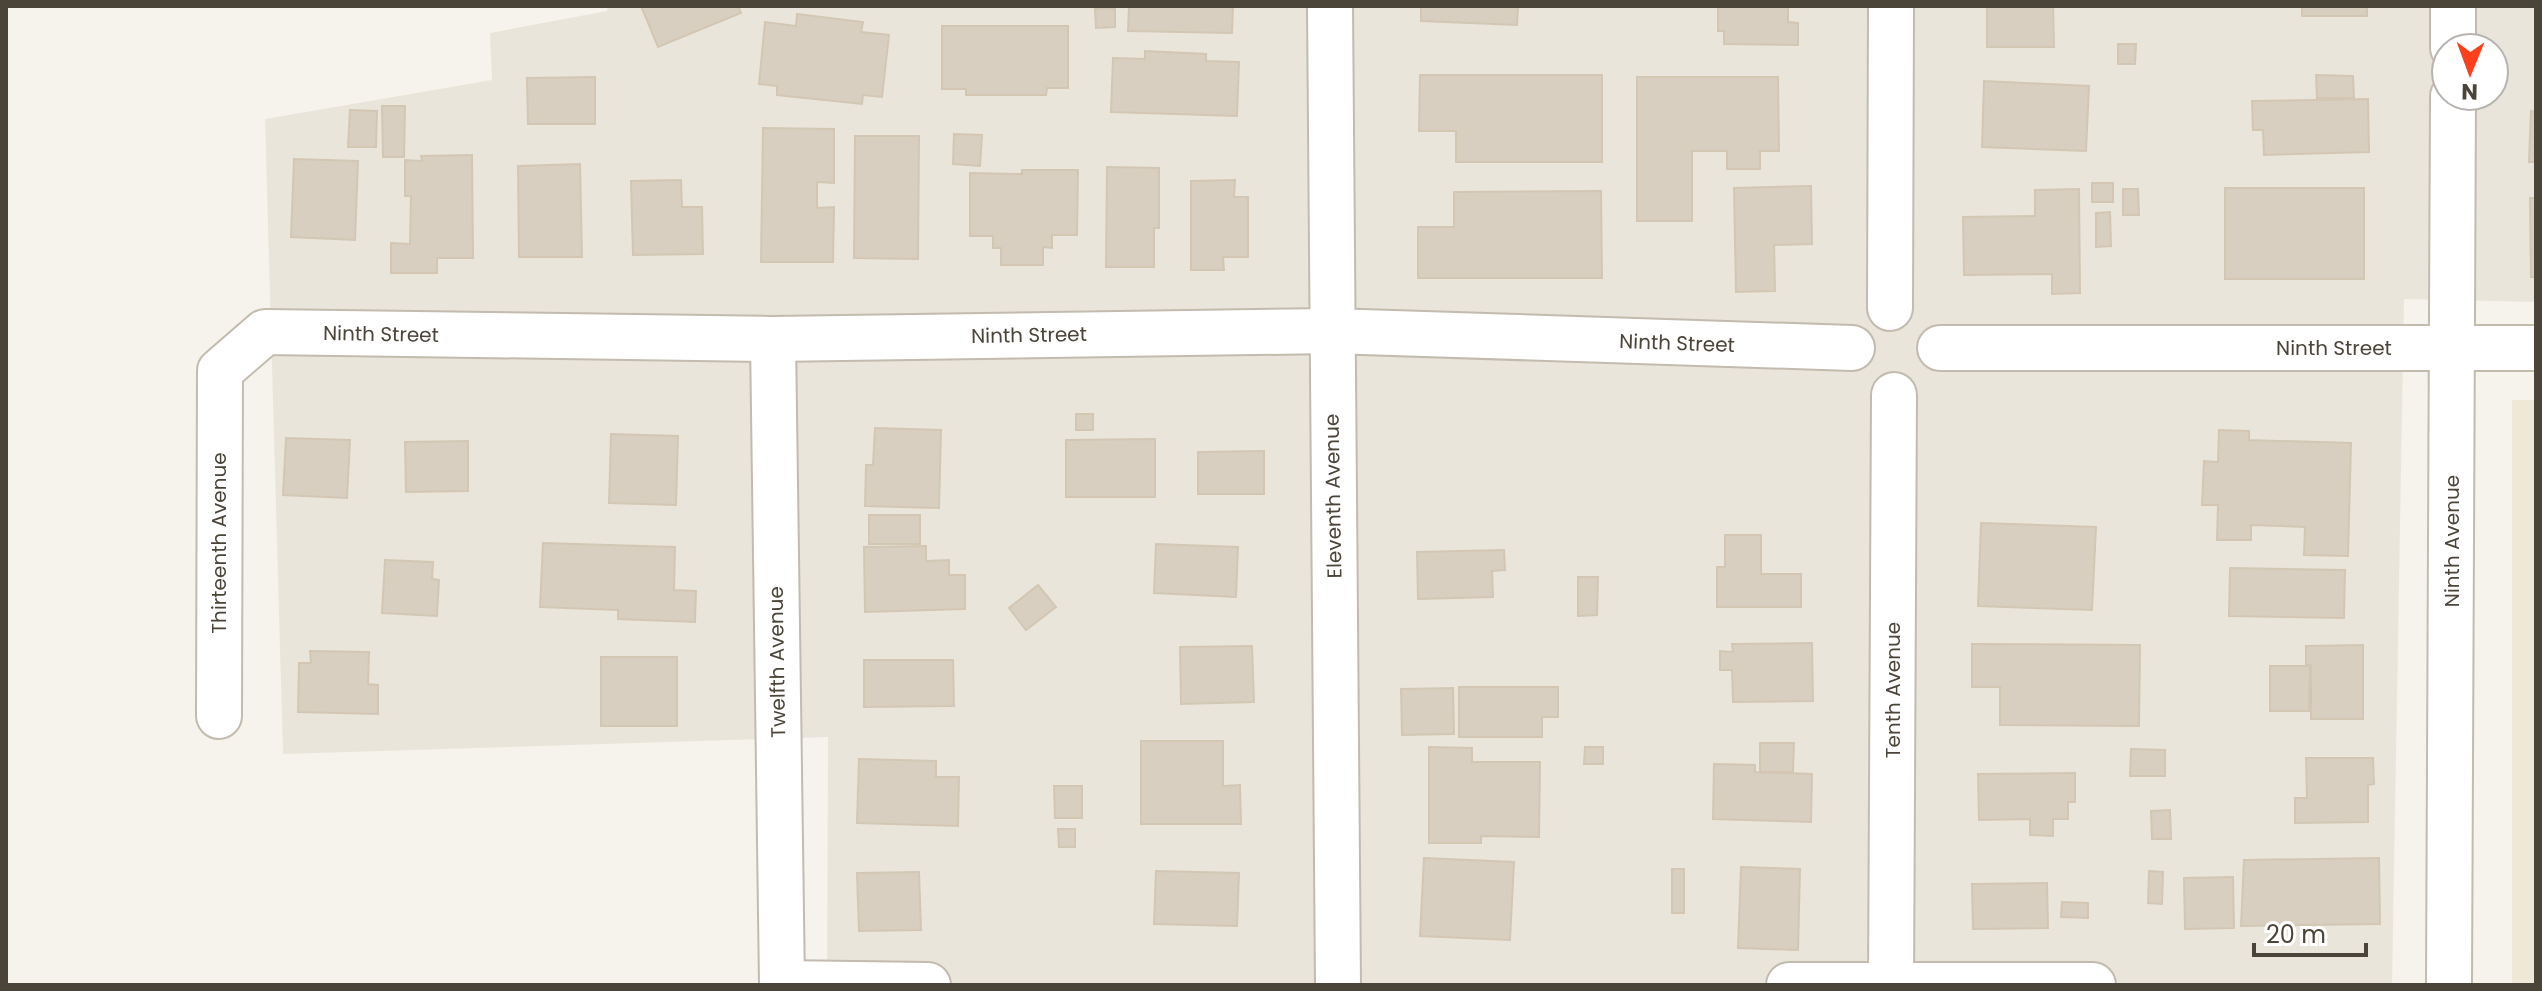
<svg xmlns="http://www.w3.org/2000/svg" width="2542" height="991" viewBox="0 0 2542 991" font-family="Poppins,sans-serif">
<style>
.residential{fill:#eae5da;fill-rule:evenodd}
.education{fill:#efe8d6}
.building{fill:#d8cfc1;stroke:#d3c7b4;stroke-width:2}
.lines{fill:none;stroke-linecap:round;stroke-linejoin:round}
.street-casing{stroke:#c2bbae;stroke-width:48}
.street{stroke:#fff;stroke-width:44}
.labels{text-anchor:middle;stroke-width:7;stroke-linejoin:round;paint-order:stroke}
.street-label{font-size:20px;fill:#4b4439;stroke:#fff}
</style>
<rect width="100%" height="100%" fill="#f6f3ec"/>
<path class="residential" d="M608 6H2536V302L2404 299 2392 985H827L828 737 283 754 265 119 492 80 490 33 607 11ZM2446 48H2494V96H2446Z"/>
<rect class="education" x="2512" y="400" width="24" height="585"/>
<g class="building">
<polygon points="641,6 738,6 741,13 658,47"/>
<polygon points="1129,6 1233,6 1232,33 1128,31"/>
<polygon points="1421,6 1518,6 1517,25 1421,21"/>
<polygon points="1718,6 1788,6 1788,22 1798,23 1798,45 1724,44 1724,31 1718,31"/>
<polygon points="1987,6 2053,6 2054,47 1987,47"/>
<rect x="2302" y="6" width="65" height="10"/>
<polygon points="1115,8 1115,27 1096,28 1095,9"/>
<polygon points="797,14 863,22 861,32 889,35 882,97 863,95 862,104 777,95 777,86 759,84 765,22 796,26"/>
<polygon points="942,26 1068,26 1068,88 1047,88 1046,95 966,95 966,89 942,89"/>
<polygon points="2118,44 2136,44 2135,64 2118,64"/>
<polygon points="1145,51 1206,54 1206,61 1239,62 1237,116 1111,112 1113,58 1145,59"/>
<polygon points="1420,75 1602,75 1602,162 1456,162 1456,131 1419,131"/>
<polygon points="2316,75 2353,76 2354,98 2317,98"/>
<polygon points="595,77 595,124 528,124 527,78"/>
<polygon points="1637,77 1778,77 1779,151 1760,151 1760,169 1727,169 1727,151 1692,151 1692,221 1637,221"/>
<polygon points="1984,81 2089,86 2086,151 1982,147"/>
<polygon points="2368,99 2369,152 2264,155 2263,130 2253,130 2252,101"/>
<polygon points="382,106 405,106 404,157 383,157"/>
<polygon points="350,110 377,111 376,147 348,147"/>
<polygon points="2531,111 2536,112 2536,162 2529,162"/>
<polygon points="763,128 834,129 834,183 817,182 817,208 834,207 833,262 761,262"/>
<polygon points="954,134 982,135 980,166 953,164"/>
<polygon points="855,136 919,136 918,259 854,258"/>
<polygon points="472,155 473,258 437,258 437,273 391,273 391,243 410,244 411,196 405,196 405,160 422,161 421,156"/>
<polygon points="294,159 358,161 355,240 291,237"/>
<polygon points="580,164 582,257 519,257 518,166"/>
<polygon points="1107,167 1159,168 1159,228 1154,228 1154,267 1106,267"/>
<polygon points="1022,170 1078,170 1077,235 1052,235 1052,248 1043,247 1043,265 1001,265 1001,248 993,248 993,236 970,236 970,173 1022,174"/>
<polygon points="681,180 682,207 702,207 703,254 633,255 631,181"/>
<polygon points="1235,180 1234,197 1248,197 1248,257 1223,257 1224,270 1191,270 1191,181"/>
<rect x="2092" y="183" width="21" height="19"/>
<polygon points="1811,186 1812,244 1774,245 1775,291 1736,292 1734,188"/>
<rect x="2225" y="188" width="139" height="91"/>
<polygon points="2079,189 2080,293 2052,294 2052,274 1964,275 1963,217 2035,216 2035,190"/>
<polygon points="2123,189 2138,189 2139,215 2123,215"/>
<polygon points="1601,191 1602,278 1418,278 1418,227 1454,227 1454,192"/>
<polygon points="2530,198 2536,198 2536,277 2531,277"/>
<polygon points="2110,212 2111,246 2096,247 2096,213"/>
<rect x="1076" y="414" width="17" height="16"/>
<polygon points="875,428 941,430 939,508 865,506 866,465 873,465"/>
<polygon points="2219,430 2249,431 2249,440 2351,443 2348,556 2304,555 2305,527 2251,525 2251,540 2217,540 2218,505 2202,505 2204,461 2218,462"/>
<polygon points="611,434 678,436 676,505 609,503"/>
<polygon points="286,438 350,440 347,498 283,495"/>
<polygon points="1155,439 1155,497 1066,497 1066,440"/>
<polygon points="468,441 468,491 406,492 405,442"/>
<polygon points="1264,451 1264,494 1198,494 1198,452"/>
<rect x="869" y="515" width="51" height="29"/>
<polygon points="1981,523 2096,527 2092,610 1978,606"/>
<polygon points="1725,535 1761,535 1761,574 1801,574 1801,607 1717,607 1717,567 1725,567"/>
<polygon points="543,543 675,547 674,590 696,591 695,622 618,619 618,610 540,607"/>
<polygon points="1156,544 1238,547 1236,597 1154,593"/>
<polygon points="926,546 926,561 949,560 949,575 965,575 965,609 865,612 864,547"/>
<polygon points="1504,550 1505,570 1492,571 1493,597 1418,599 1417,552"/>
<polygon points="385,560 433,562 432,579 439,580 437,616 382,613"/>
<polygon points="2230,568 2345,570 2344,618 2229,616"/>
<polygon points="1578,577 1598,577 1597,615 1578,616"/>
<polygon points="1038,585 1056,607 1026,630 1009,608"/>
<polygon points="1812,643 1813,701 1733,702 1732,670 1720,670 1720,651 1733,652 1732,644"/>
<polygon points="1972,644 2140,645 2139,726 2000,725 2000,687 1972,687"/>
<polygon points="2363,645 2363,719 2311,719 2311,665 2306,665 2306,646"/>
<polygon points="1252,646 1254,702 1181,704 1180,647"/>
<polygon points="310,651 369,652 368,684 378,685 378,714 298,712 299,663 311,663"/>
<rect x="601" y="657" width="76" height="69"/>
<polygon points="864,660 953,660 954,706 864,707"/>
<polygon points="2270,666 2310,666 2309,711 2270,711"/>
<polygon points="1459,687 1558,687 1558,717 1542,717 1542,737 1459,737"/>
<polygon points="1453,688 1454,734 1402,735 1401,689"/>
<polygon points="1141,741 1223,741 1223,786 1240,785 1241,824 1141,824"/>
<polygon points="1760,743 1794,743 1793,772 1760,772"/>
<polygon points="1429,747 1472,748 1472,762 1540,762 1539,837 1481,836 1481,843 1429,843"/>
<polygon points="1585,747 1603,747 1603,764 1584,764"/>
<polygon points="2131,749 2165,750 2165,776 2130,776"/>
<polygon points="2306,758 2373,758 2374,784 2368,785 2368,822 2295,823 2295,798 2307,798"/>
<polygon points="859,759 936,761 936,777 959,777 958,826 857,823"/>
<polygon points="1714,764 1755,765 1755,772 1812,774 1811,822 1713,819"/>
<polygon points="2075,773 2075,802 2068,802 2068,819 2053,819 2053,836 2030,835 2030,819 1979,820 1978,774"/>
<polygon points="1054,786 1082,786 1082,818 1055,818"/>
<polygon points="2170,810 2171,839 2152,839 2151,811"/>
<polygon points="1058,829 1075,829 1075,847 1059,847"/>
<polygon points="1424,858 1514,862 1510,940 1420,936"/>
<polygon points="2379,858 2380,924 2241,926 2244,860"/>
<polygon points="1741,867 1800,869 1798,950 1738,948"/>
<rect x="1672" y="869" width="12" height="44"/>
<polygon points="1156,871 1239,873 1237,926 1154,924"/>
<polygon points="2149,871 2163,872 2162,904 2148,903"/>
<polygon points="919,872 921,930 859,931 857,873"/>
<polygon points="2233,877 2234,928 2185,929 2184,878"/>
<polygon points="2047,883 2048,928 1973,929 1972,884"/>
<polygon points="2062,902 2088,903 2088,918 2061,917"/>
</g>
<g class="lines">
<g class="street-casing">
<g id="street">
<polyline points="1330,6 1338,985"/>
<polyline points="2453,6 2453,48"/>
<polyline points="1890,308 1891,6"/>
<polyline points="773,339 782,985"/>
<polyline points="1940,348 2536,348"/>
<polyline points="219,716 220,371 265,332 773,339 1331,331 1852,348"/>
<polyline points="782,983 928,985"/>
<polyline points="1789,985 2093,985"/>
<polyline points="1891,985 1894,395"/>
<polyline points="2449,985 2453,96"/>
</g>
</g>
<use href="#street" class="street"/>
</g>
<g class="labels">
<g class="street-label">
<text transform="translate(381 334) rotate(1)" y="7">Ninth Street</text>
<text transform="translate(1029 335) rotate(-1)" y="7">Ninth Street</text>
<text transform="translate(1677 343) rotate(2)" y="7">Ninth Street</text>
<text x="2334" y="355">Ninth Street</text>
<text transform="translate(1333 496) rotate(-91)" y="7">Eleventh Avenue</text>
<text transform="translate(2452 541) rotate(-90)" y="7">Ninth Avenue</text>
<text transform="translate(219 543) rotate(-90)" y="7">Thirteenth Avenue</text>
<text transform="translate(777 662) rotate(-91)" y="7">Twelfth Avenue</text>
<text transform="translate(1893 690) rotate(-90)" y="7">Tenth Avenue</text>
</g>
</g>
<rect width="2542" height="991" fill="none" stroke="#4b4439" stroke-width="16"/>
<g transform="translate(2470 72) rotate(181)"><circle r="38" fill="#ffffff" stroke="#b7b4b0" stroke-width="2"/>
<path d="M0-6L14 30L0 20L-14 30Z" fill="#fc3f1d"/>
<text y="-12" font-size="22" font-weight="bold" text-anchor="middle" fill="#4b4439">N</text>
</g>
<path d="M2254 943v12h112v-12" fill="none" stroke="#4b4439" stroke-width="4"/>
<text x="2266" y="943" font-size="24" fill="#4b4439" stroke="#ffffff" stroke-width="6" paint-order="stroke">20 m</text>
</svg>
